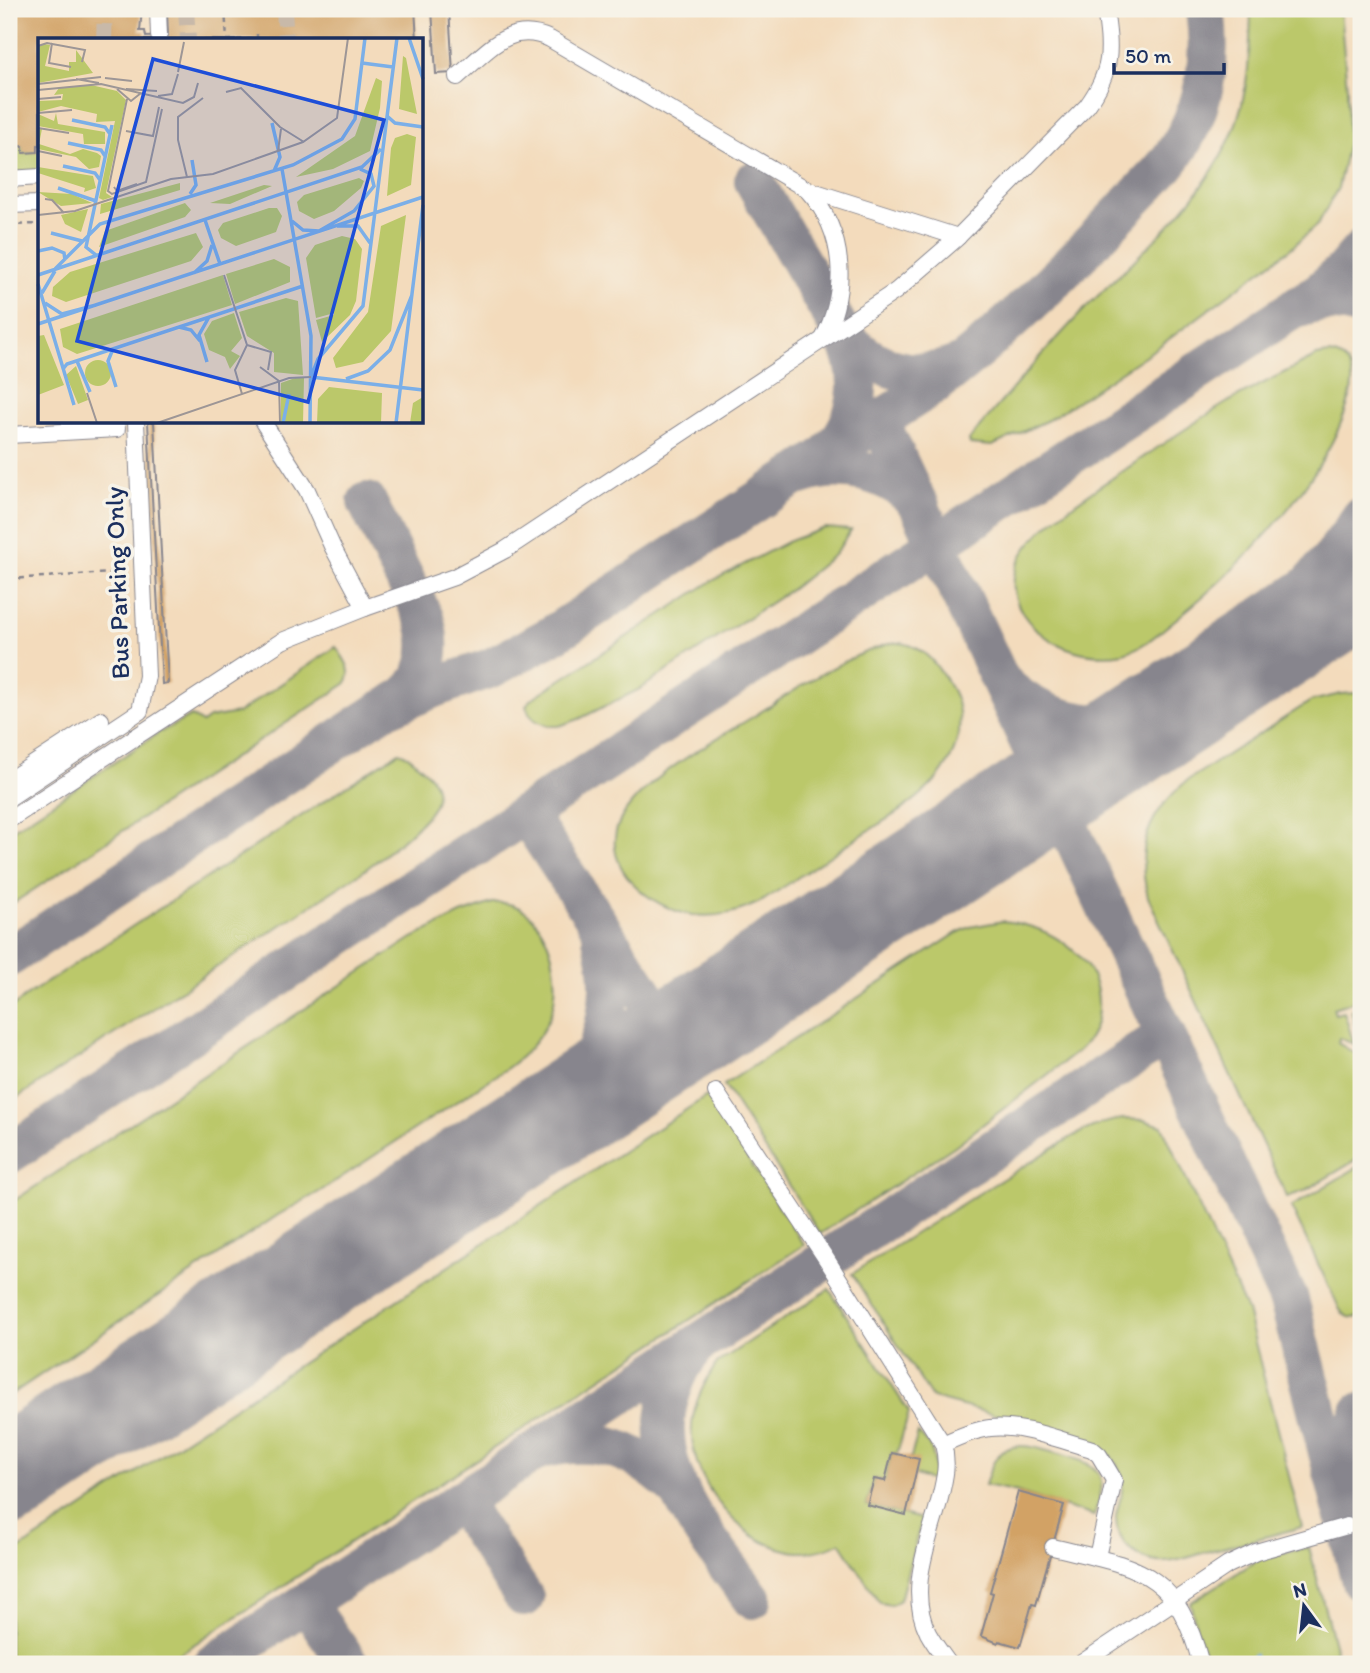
<svg xmlns="http://www.w3.org/2000/svg" width="1370" height="1673" viewBox="0 0 1370 1673" font-family="Itim,sans-serif">
<style>
.green{fill:#bbc86a;stroke:#6b7c64;stroke-width:2}
.lines{fill:none;stroke-linecap:round;stroke-linejoin:round}
.stream{stroke:#7bafe8;stroke-width:4.5}
.taxiway{stroke:#87858d;stroke-width:40}
.runway{stroke:#87858d;stroke-width:100}
.building{fill:#d2a265}
.minor-tunnel{stroke:#c8b9a9;stroke-width:16;stroke-dasharray:16 8;stroke-linecap:butt}
.minor-casing{stroke:#87858d;stroke-width:18}
.path{stroke:#87858d;stroke-width:2.5;stroke-dasharray:5 5;stroke-linecap:butt}
.minor{stroke:#fff;stroke-width:16}
.labels{text-anchor:middle;stroke-width:7;stroke-linejoin:round;paint-order:stroke}
.street-label{font-size:26px;fill:#1b2f5e;stroke:#f7f3e8}
.inset-river{fill:none;stroke:#7bafe8;stroke-width:3.5}
.inset-road{fill:none;stroke:#9d9696;stroke-width:2}
.view{fill:#1d4ed8;fill-opacity:0.15;stroke:#1d4ed8;stroke-width:3.5}
.inset-edge{fill:none;stroke:#1b2f5e;stroke-width:3.5}
</style>
<rect width="100%" height="100%" fill="#f7f3e8"/>
<filter id="ink" filterUnits="userSpaceOnUse"><feTurbulence type="fractalNoise" baseFrequency=".0143" numOctaves="2"/><feDisplacementMap in="SourceGraphic" scale="14" xChannelSelector="R" yChannelSelector="G"/><feConvolveMatrix kernelMatrix="1 2 1 2 8 2 1 2 1" color-interpolation-filters="sRGB"/></filter>
<filter id="wash" filterUnits="userSpaceOnUse"><feTurbulence type="fractalNoise" baseFrequency=".00686" numOctaves="4" result="noise"/><feDisplacementMap in="SourceGraphic" scale="28" xChannelSelector="R" yChannelSelector="G"/><feGaussianBlur stdDeviation="1.57" result="paint"/><feColorMatrix in="noise" values="0 0 0 0 0 0 0 0 0 0 0 0 0 0 0 0 0 1.4 0 .05"/><feComposite in="paint" operator="in"/></filter>
<g filter="url(#wash)">
<rect width="100%" height="100%" fill="#f3dbbc"/>
<g class="green">
<path d="M1251 9H1340L1347 88 1348 142 1338 188 1318 224 1290 249 1161 345 1076 402 1048 420 992 446 970 444 969 440C1004 398 1040 356 1078 316 1132 259 1200 208 1232 134 1249 94 1250 52 1251 9Z"/>
<polygon points="23,146 24,153 40,150 40,171 9,173 9,147"/>
<path d="M1329 354C1353 357 1355 377 1350 397 1326 482 1243 565 1176 619 1160 632 1144 648 1123 653 1092 659 1058 650 1035 628 1016 610 1007 586 1019 561 1036 525 1093 491 1126 469 1160 446 1193 423 1228 402 1257 386 1287 371 1317 356Z"/>
<polygon points="825,528 851,530 835,554 793,588 640,689 579,719 559,726 548,726 536,721 529,713 526,706 530,700 712,581 789,541"/>
<path d="M892 643C918 641 934 660 946 680 957 696 961 710 959 730 952 785 899 811 857 838 826 859 795 879 764 900 741 912 719 918 692 915 653 909 599 868 619 823 637 782 713 741 751 718 796 690 841 657 892 643Z"/>
<path d="M336 647C344 659 356 672 344 685L9 906V832L160 732 191 716 202 723 209 718 238 713Z"/>
<path d="M1356 693 1361 694V1047L1351 1010 1360 1007 1358 1000 1333 1008 1335 1014 1344 1012 1354 1044 1339 1038 1338 1043 1361 1057V1149L1358 1150 1356 1160 1304 1191 1287 1197 1148 897C1135 847 1148 813 1188 780L1311 701 1341 694Z"/>
<path d="M399 752C409 754 417 764 425 771 435 780 440 792 434 805 425 824 380 859 362 872L9 1103V1010L29 994Z"/>
<path d="M492 903C545 897 564 970 552 1010 544 1035 527 1054 506 1069L319 1192 278 1215 9 1396V1204L412 938 461 914Z"/>
<path d="M1003 921C1050 926 1101 956 1098 1009 1097 1028 1090 1040 1077 1052L955 1146 820 1234 724 1085 957 933 970 927Z"/>
<polygon points="707,1096 804,1245 164,1664 9,1664 9,1556"/>
<path d="M1123 1119 1144 1120 1162 1126 1247 1311 1302 1527C1272 1535 1243 1543 1213 1550 1198 1554 1182 1561 1166 1562 1140 1564 1116 1544 1116 1517 1117 1508 1121 1499 1122 1490 1125 1467 1108 1449 1089 1440L932 1398 852 1274C909 1237 967 1200 1026 1165 1056 1147 1087 1123 1123 1119Z"/>
<path d="M1361 1165V1316C1352 1320 1346 1317 1340 1310L1291 1207Z"/>
<path d="M829 1289 909 1412 897 1454 892 1453 885 1481 874 1479 867 1505 922 1519 900 1600 891 1605 880 1603 840 1542C775 1580 697 1503 692 1438 690 1410 702 1386 717 1363Z"/>
<path d="M918 1433C933 1445 938 1463 933 1481L915 1475 911 1457Z"/>
<path d="M1021 1446C1034 1446 1047 1451 1059 1454 1101 1465 1110 1473 1094 1516L1018 1492 985 1485C991 1465 997 1446 1021 1446Z"/>
<polygon points="1309,1547 1339,1664 1206,1664 1190,1603 1261,1558"/>
</g>
<g class="lines">
<polyline class="stream" points="1254,1656 1255,1664"/>
<g class="taxiway">
<path d="M754 181 845 338C864 375 861 417 832 449"/>
<path d="M1296 309C1318 301 1338 299 1361 307"/>
<path d="M842 333C871 368 913 383 957 365"/>
<polyline points="879,420 1289,1300 1361,1581"/>
<path d="M801 475C842 460 892 472 920 506"/>
<path d="M367 502 424 618C434 651 427 685 395 703"/>
<path d="M1265 653C1299 631 1320 617 1361 619"/>
<path d="M1002 682C1047 728 1118 735 1176 709 1192 701 1207 683 1221 671 1274 624 1322 577 1361 517"/>
<polyline points="526,814 674,1039"/>
<path d="M9 957 382 710 436 687 491 668 551 636 937 383C1018 322 1087 247 1158 174 1201 126 1214 72 1205 9"/>
<path d="M546 1123C554 1111 566 1102 574 1090 606 1047 618 990 602 939"/>
<polyline points="9,1154 1319,292 1342,272 1361,250"/>
<path d="M694 1349C683 1361 676 1376 671 1392 644 1470 709 1539 752 1599"/>
<path d="M544 1448C602 1435 638 1451 680 1492"/>
<polyline points="9,1473 33,1456 50,1449"/>
<polyline points="1344,1488 1348,1451 1361,1412"/>
<polyline points="460,1501 524,1597"/>
<polyline points="306,1603 349,1664"/>
<polyline points="213,1664 1166,1035"/>
</g>
<polyline class="runway" points="9,1476 1361,587"/>
</g>
<g id="blocks">
<g class="building">
<polygon points="9,9 142,9 140,31 145,31 146,37 168,36 167,9 415,9 417,40 40,40 40,145 38,145 38,152 23,153 23,146 9,147"/>
<polygon points="432,9 449,9 453,73 436,74"/>
<polygon points="148,422 154,422 168,683 162,684"/>
<polygon points="892,1453 919,1459 906,1515 867,1505 874,1479 885,1481"/>
<polygon points="1018,1492 1064,1505 1036,1605 1032,1604 1020,1647 999,1641 998,1643 981,1636 993,1593 990,1592"/>
</g>
</g>
</g>
<g filter="url(#ink)">
<use href="#blocks" fill-opacity="0" stroke="#87858d" stroke-width="2"/>
<g class="lines">
<g class="minor-tunnel">
<polyline points="186,9 188,40"/>
<polyline points="284,9 286,40"/>
<polyline points="104,40 105,9"/>
</g>
<g class="minor-casing">
<g id="minor">
<polyline points="158,9 159,36"/>
<path d="M457 77C487 52 509 20 550 39L806 189 958 237"/>
<polyline points="9,179 40,177"/>
<path d="M808 191C846 233 848 291 823 339"/>
<polyline points="9,205 40,204"/>
<polyline points="263,422 307,490 332,546 365,608"/>
<polyline points="9,435 117,429 116,422"/>
<polyline points="9,780 101,720"/>
<polyline points="9,798 140,711 147,676 136,422"/>
<path d="M9 820 282 641 365 608 454 577 505 550 896 291 956 239 1087 106C1113 70 1111 50 1105 9"/>
<path d="M716 1092 827 1260 943 1444C949 1465 944 1481 939 1502 928 1544 907 1591 928 1633 934 1644 942 1654 949 1664"/>
<path d="M943 1444C958 1437 974 1430 990 1428 1021 1424 1062 1441 1092 1449L1099 1455 1114 1480 1097 1557"/>
<path d="M1053 1547C1139 1568 1176 1569 1201 1664"/>
<polyline points="1080,1664 1228,1565 1256,1552 1347,1526"/>
</g>
</g>
<g class="path">
<polyline points="225,9 227,40"/>
<polyline points="263,9 263,14"/>
<polyline points="227,40 257,39 257,33"/>
<polyline points="9,225 40,224"/>
<polyline points="9,579 128,572"/>
</g>
<use href="#minor" class="minor"/>
</g>
</g>
<g class="labels">
<g class="street-label">
<text transform="translate(117 583) rotate(-92)" y="9">Bus Parking Only</text>
</g>
</g>
<g transform="translate(38 38)">
<rect width="385" height="385" fill="#f3dbbc"/>
<path d="M6 6 12 7 7 28 31 33V24H38V12L55 35 0 45V9ZM365 18 368 20 379 76 361 71ZM338 40 344 43 342 70 332 113 295 131 258 139 317 98ZM53 47 79 53 88 62 68 155 74 159 65 162 61 160 77 83 58 84 59 76 23 68 0 74V63L24 62 25 56 16 57 21 50ZM18 75 20 86 67 94V106H46L45 96 0 88V76L16 83ZM0 91H4L1 106 32 116 45 111 59 115 63 118 61 129 51 131 38 119 0 111ZM369 96 378 99 373 147 349 158 353 110 357 100ZM0 129 55 138 58 150 46 154 47 150 0 135ZM321 140 326 143 323 150 296 173 276 181 261 173 259 164 266 157ZM142 145V152L62 176 63 166ZM226 147 234 148 192 166 172 165ZM0 154 34 156 54 165 23 168ZM147 165 153 172 147 179 61 209 67 193ZM231 170H239L244 178 238 194 198 208 183 200 180 192 185 185ZM50 171 43 194 27 186 23 177ZM368 177 353 293 325 324 298 330 295 320 330 274 343 188ZM158 195 165 209 153 223 28 264 14 258 15 249 32 234ZM304 198 317 201 324 211 318 263 312 277 284 304 278 282 296 277V275L278 280 268 220 277 207ZM236 221 252 229V244L197 266 188 236ZM185 237 194 267 39 316 25 309 22 291ZM248 260 260 263 265 337 236 334V315L209 298 201 274ZM196 275 204 300 193 313 202 318 192 331 187 319 171 312 166 296 174 283ZM6 297 26 347 0 357V298ZM47 335a13 13 0 1 1 26 0a13 13 0 1 1-26 0ZM38 328 50 362 40 366 28 337ZM257 340H266L265 385H243V345ZM291 349 344 355 343 385H279L280 361ZM385 359V385H372L375 365Z" fill="#bbc86a"/>
<path class="inset-river" d="M359 0 325 268 280 321 273 339 385 352M371 0 385 41M324 25 355 29M349 78 357 85 385 89M34 82 67 89 72 96M234 85 242 119 236 133M30 105 63 112 67 118M25 128 57 135 62 142M244 131 273 298 272 385M20 150 58 163M152 156 158 147 154 122M167 182 182 226M254 183 265 192 281 193 316 173 336 148 333 136 322 131M299 188H320L332 205M13 195 44 203M0 213 14 210 26 215 27 222M58 217 48 209 74 87M17 231 62 186 255 127 304 101 317 81 327 0M156 235 169 223 174 207M0 237 324 129 343 111M0 246 36 367M4 255 17 233M7 265 24 276 58 267M0 286 385 159M141 289 153 292 162 303M75 311 70 323 78 349M39 323 52 354M169 324 161 297 171 279M25 331 29 326 265 248M308 341 330 333 352 312 374 257M245 385 251 356M358 385 385 167"/>
<path class="inset-road" d="M14 5 11 25 33 29M0 8 9 5 47 12 44 24M140 34 146 4M67 40 94 43M38 41 61 45M0 46 63 39M79 51 93 63 103 55M88 51 119 53M0 52 63 46 145 65 156 59 160 45M188 54 203 50 242 89 266 104M120 58 134 56 140 36M0 61 23 59M89 61 70 153 74 156 108 144 124 71M0 75 34 72M0 90 31 95M88 93 115 98 121 69M0 113 24 118M240 113 243 91M149 139 140 102V79L165 60M76 149 79 153 99 146M7 161 14 162 26 175M0 177 37 173 133 141 175 136 265 104 299 80 310 0M186 237 209 307 197 332 204 356M209 307 233 314 230 332M222 329 241 343 242 385M49 355 59 385M119 385 251 340 273 339"/>
<path class="view" d="M115 21 346 82 270 364 39 303Z"/>
<rect width="385" height="385" class="inset-edge"/>
</g>
<rect width="1370" height="1673" fill="none" stroke="#f7f3e8" stroke-width="35"/>
<g transform="translate(1304 1606) rotate(345)" stroke="#f7f3e8" stroke-width="5" paint-order="stroke">
<path d="M0-5L12 26L0 18L-12 26Z" fill="#1b2f5e"/>
<text y="-10" font-size="19" font-weight="bold" text-anchor="middle" fill="#1b2f5e">N</text>
</g>
<path d="M1114 63v10h110v-10" fill="none" stroke="#1b2f5e" stroke-width="3.5"/>
<text x="1125" y="63" font-size="21" fill="#1b2f5e" stroke="#f7f3e8" stroke-width="5" paint-order="stroke">50 m</text>
</svg>
